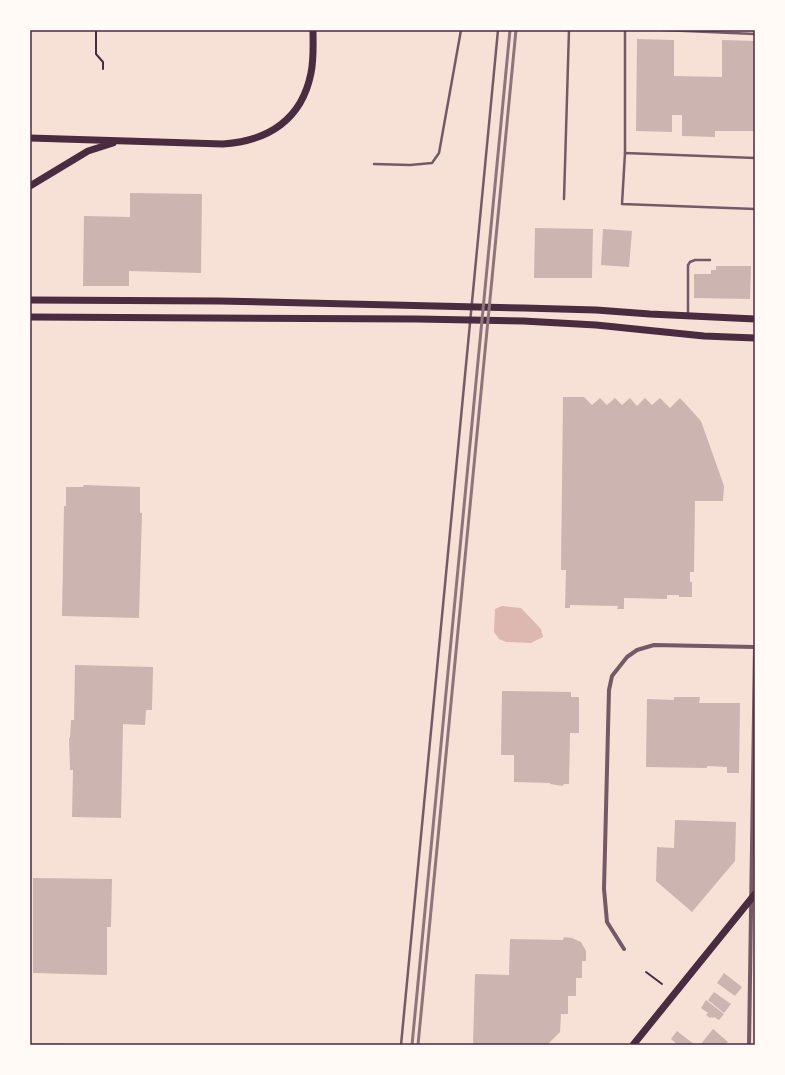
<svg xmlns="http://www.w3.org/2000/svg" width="785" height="1075" viewBox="0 0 785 1075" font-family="'Archivo Narrow',sans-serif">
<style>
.water{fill:#dcb8b0}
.building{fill:#ccb4b1}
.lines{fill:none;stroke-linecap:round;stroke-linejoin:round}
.path{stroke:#4a2c40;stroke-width:2}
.service{stroke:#755966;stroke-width:2.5}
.minor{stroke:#755966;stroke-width:4}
.secondary{stroke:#4a2c40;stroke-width:7}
.rail{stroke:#8f747c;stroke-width:3}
.neatline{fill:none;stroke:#4a2c40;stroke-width:1.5}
</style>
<rect width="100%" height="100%" fill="#f7e1d7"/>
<polygon class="water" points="502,606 521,608 541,629 543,637 531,643 506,642 499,639 494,632 495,609"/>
<g class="building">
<polygon points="637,39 674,40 674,76 722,77 722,40 755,41 755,131 715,131 715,137 682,136 682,115 672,115 672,132 636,131"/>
<polygon points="130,193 202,194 201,273 129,271 129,286 83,286 84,216 130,217"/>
<polygon points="535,228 593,229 592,278 534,278"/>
<polygon points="603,229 632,231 629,267 601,265"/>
<polygon points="716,266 751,266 750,299 694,298 694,274 711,274 711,270 716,270"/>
<polygon points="563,397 584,397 592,405 600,398 607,405 615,398 622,405 630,398 637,406 645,398 652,405 660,398 670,408 680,398 701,421 724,486 723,501 695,501 694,572 690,572 690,582 692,582 692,597 679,597 679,595 667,595 667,599 624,598 624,609 617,609 618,606 570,605 570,608 565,608 566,570 561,570"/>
<polygon points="84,485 140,487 140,513 142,513 139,618 62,616 64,506 66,506 66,487 83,487"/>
<polygon points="75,665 153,667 152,710 146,710 145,725 123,724 121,818 72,817 73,770 70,770 69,738 70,738 71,720 74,720"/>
<polygon points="502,691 571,692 571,697 579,697 579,733 570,733 569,784 564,784 563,786 550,784 550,783 514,782 514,755 501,755"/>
<polygon points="674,697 700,697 699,703 740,703 739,773 727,773 727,767 707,766 707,768 646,767 647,699 674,700"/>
<polygon points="675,820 736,822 735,861 692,912 656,881 657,847 674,848"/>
<polygon points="33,878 112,879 111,927 107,927 107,975 33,973"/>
<polygon points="564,937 572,938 581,942 586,951 586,961 582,961 582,978 576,978 576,996 568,996 568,1014 561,1014 560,1032 547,1045 473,1045 475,974 509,975 510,939 563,940"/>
<polygon points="724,973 742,987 735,996 717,983"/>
<polygon points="714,992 731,1004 724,1013 708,1000"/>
<polygon points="706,1000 724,1014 719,1020 714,1017 713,1018 711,1017 710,1018 706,1015 708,1013 701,1008"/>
<polygon points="713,1029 728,1042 725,1045 700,1045"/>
<polygon points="677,1031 695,1045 678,1045 671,1039"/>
<rect x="30" y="1043" width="34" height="2"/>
</g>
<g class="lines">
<g class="path">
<polyline points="96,30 96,54 103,62 103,69"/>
<polyline points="646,972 662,984"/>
</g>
<g class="service">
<polyline points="663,30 755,34"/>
<polyline points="625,153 625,30"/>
<polyline points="755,158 625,153 622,204 755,209"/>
<polyline points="374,164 410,165 432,163 439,153 461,30"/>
<polyline points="564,199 569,30"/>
<polyline points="688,314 688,265 690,262 695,260 710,260"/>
<polyline points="401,1045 498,30"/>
</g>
<g class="minor">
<polyline points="624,949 607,922 604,889 609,690 612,676 627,657 637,650 654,645 755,647"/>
<polyline points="749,1045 755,647"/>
</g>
<g class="secondary">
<path d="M30 138 223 144C269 141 302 119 311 73 314 59 313 44 313 30"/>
<polyline points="30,186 88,151 113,143"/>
<polyline points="30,300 219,301 524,308 596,310 650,314 755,319"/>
<polyline points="30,317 417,319 523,321 596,325 704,336 755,338"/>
<polyline points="633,1045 755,894"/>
</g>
<g class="rail">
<polyline points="412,1045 510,30"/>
<polyline points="418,1045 516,30"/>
</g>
</g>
<rect width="785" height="1075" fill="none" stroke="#fffaf5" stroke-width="62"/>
<rect x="31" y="31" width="723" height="1013" class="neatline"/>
</svg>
